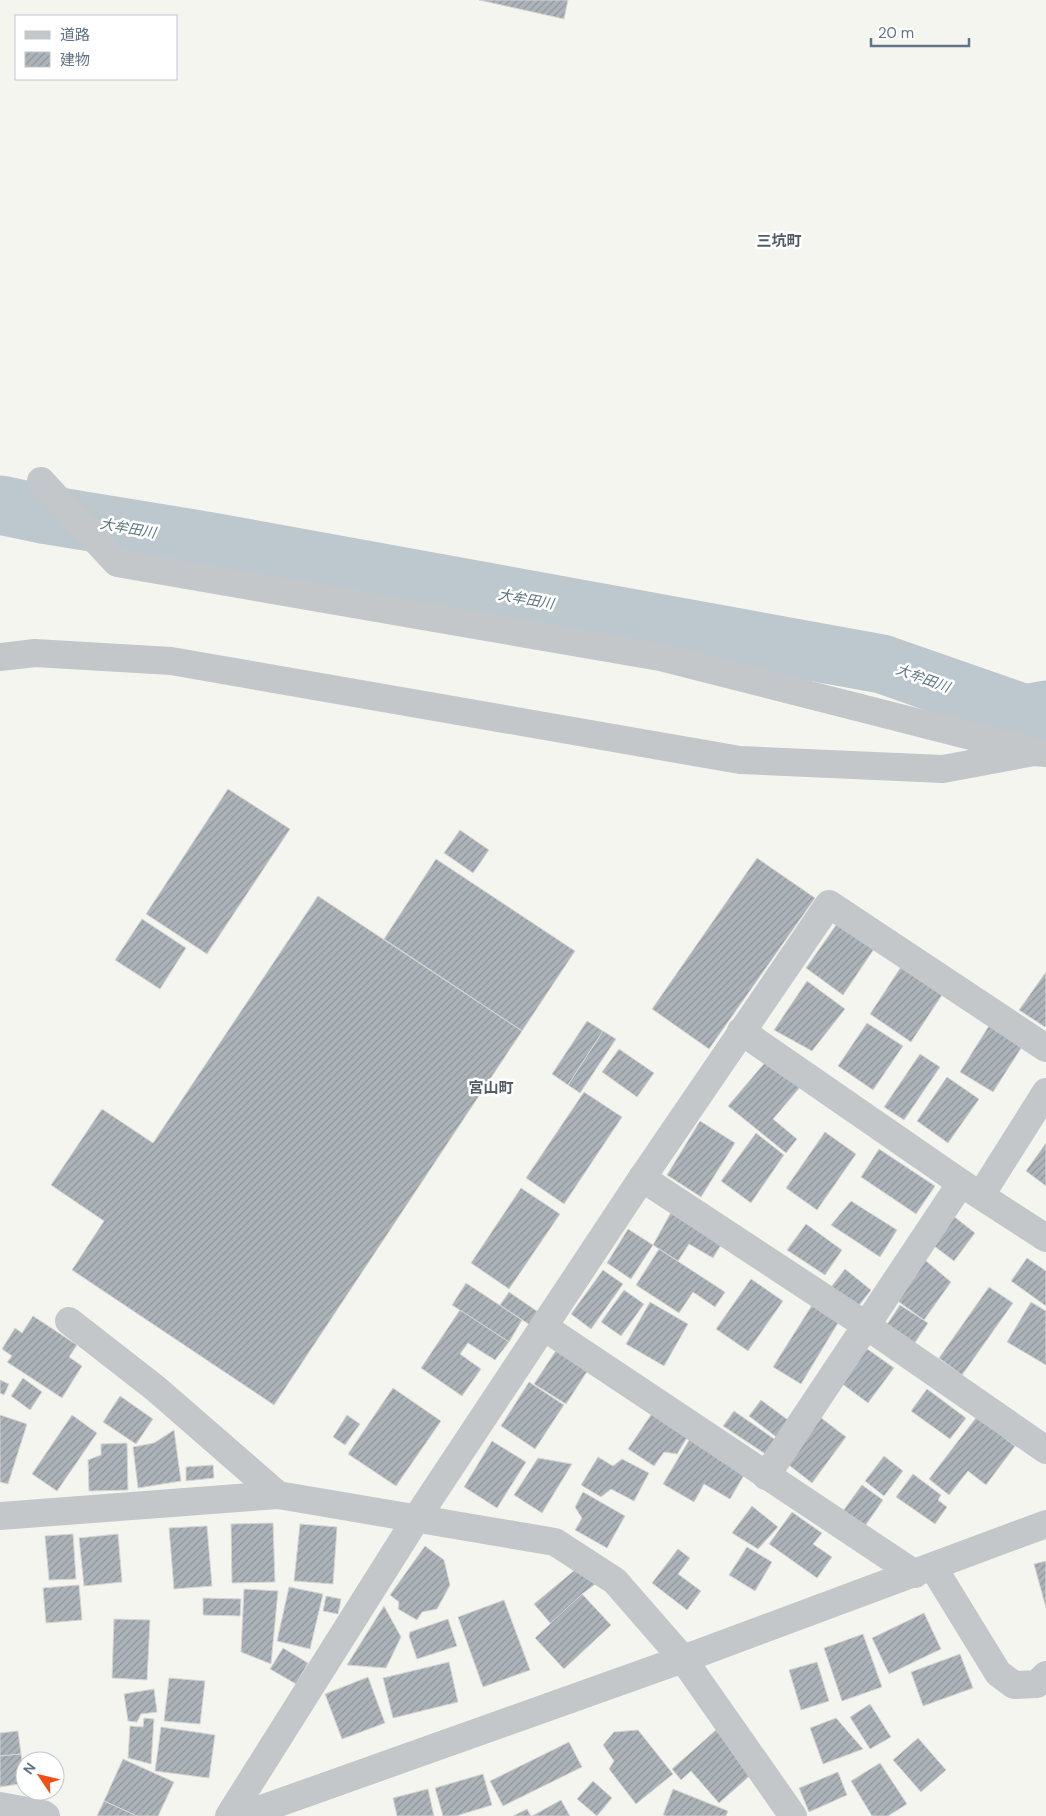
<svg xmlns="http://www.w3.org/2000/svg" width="1046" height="1816" viewBox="0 0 1046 1816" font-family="'DM Sans','Noto Sans JP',sans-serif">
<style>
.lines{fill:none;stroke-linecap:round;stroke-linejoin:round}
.river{stroke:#bcc8cd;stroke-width:59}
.building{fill:url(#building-hatch);stroke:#d6d6d3}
.minor{stroke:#c3c7ca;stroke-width:28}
.labels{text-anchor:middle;stroke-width:5;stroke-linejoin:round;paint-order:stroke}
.water-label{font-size:14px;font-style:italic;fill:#5c7681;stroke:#fff}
.quarter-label{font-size:15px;font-weight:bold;fill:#505c68;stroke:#fff}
</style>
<defs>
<pattern id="building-hatch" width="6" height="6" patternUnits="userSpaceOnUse" patternTransform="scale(1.25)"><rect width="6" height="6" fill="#acb3b9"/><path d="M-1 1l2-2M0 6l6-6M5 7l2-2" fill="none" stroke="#8f969c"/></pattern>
</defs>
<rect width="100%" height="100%" fill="#f5f5f0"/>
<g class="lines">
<polyline class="river" points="0,505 48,515 212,542 882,664 1025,714 1046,710"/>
</g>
<g class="building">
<polygon points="479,0 568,0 564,19"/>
<polygon points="228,789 290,829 207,954 146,914"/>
<polygon points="460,830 489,850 473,873 444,853"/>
<polygon points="757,858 815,898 709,1049 652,1009"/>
<polygon points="436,859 575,951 522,1031 384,939"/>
<polygon points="318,896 522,1031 274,1405 72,1270 104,1221 51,1185 102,1109 153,1143"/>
<polygon points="142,919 186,948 160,989 115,960"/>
<polygon points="839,921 876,946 843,995 806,968"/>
<polygon points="901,967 942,995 911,1042 870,1014"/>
<polygon points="1046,972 1046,1025 1045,1027 1019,1010"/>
<polygon points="807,981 845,1009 812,1051 774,1030"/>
<polygon points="587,1021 603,1031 568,1085 552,1074"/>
<polygon points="992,1021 1025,1042 993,1092 960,1072"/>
<polygon points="867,1023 903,1046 873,1090 838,1066"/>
<polygon points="603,1031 616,1039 580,1093 568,1085"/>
<polygon points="619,1049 654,1073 637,1097 602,1072"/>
<polygon points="920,1054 940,1067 904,1120 884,1107"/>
<polygon points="768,1059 801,1086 773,1119 797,1139 786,1153 728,1106"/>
<polygon points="947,1077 979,1099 948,1143 917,1121"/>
<polygon points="584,1092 622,1117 564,1204 526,1178"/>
<polygon points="700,1121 735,1143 701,1197 667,1175"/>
<polygon points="825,1132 856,1154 817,1210 786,1188"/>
<polygon points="756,1133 784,1155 751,1203 721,1181"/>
<polygon points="1046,1143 1046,1186 1026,1171"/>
<polygon points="879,1149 935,1186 916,1214 861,1177"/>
<polygon points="521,1188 560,1214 509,1289 471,1263"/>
<polygon points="851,1201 897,1230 880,1257 831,1225"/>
<polygon points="674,1207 725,1238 713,1258 689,1244 678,1261 653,1245"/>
<polygon points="952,1215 975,1233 954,1261 930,1243"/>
<polygon points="806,1224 842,1250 825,1275 787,1250"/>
<polygon points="628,1229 653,1245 631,1279 607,1263"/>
<polygon points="659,1249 725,1292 715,1307 693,1292 679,1313 636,1285"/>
<polygon points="1027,1258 1046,1271 1046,1306 1011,1281"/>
<polygon points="925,1260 951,1282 924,1320 895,1299"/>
<polygon points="845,1269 871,1290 854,1312 828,1291"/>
<polygon points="603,1270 623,1284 591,1329 571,1314"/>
<polygon points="751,1279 783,1301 748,1351 716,1329"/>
<polygon points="466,1283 522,1320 509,1342 452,1305"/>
<polygon points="989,1287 1013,1303 962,1375 939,1358"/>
<polygon points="624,1290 644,1304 621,1336 601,1322"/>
<polygon points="509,1292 544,1316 536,1329 500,1305"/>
<polygon points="650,1302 688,1324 664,1366 626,1344"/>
<polygon points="814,1302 841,1318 801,1384 773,1367"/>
<polygon points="1031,1302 1046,1311 1046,1365 1007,1342"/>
<polygon points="900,1305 928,1323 912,1347 884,1329"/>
<polygon points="460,1310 509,1342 495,1360 468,1343 460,1354 481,1369 462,1396 421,1368"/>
<polygon points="33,1316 77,1345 69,1357 82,1366 62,1398 7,1362 12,1356 2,1349 15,1328 22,1333"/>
<polygon points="559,1346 590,1367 566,1404 534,1384"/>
<polygon points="866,1348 894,1368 868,1403 841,1383"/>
<polygon points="23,1378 42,1392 30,1410 11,1396"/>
<polygon points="0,1380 9,1384 4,1395 0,1393"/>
<polygon points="529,1382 564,1405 535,1449 501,1426"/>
<polygon points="393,1388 441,1421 396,1486 348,1454"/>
<polygon points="927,1389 966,1418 950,1439 911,1411"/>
<polygon points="120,1396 153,1419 136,1444 103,1422"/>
<polygon points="761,1400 792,1423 779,1439 749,1416"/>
<polygon points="655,1409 690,1433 677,1454 664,1452 654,1466 628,1449"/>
<polygon points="982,1410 1003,1437 1015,1446 986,1485 968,1471 949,1495 929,1479"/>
<polygon points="734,1411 780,1443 770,1457 723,1426"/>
<polygon points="0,1415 27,1424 8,1484 0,1482"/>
<polygon points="72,1415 97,1433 57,1491 32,1474"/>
<polygon points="347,1415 360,1424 345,1445 333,1437"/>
<polygon points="820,1417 846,1437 812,1483 785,1462"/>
<polygon points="174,1430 181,1481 138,1488 133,1447 154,1443"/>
<polygon points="691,1437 747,1470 730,1499 704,1484 694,1502 663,1484"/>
<polygon points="492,1441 526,1462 497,1508 464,1487"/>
<polygon points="127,1443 128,1490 89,1491 88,1460 101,1455 101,1444"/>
<polygon points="884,1456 903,1471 884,1496 865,1481"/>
<polygon points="598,1457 613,1466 622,1459 649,1473 634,1501 611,1489 601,1497 581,1485"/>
<polygon points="538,1458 572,1464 542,1513 514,1495"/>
<polygon points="213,1465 214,1478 186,1481 186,1467"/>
<polygon points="913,1474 941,1495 938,1500 947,1507 935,1524 896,1497"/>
<polygon points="862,1485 883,1500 865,1526 843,1511"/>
<polygon points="583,1492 625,1516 607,1548 575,1530 582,1518 575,1507"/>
<polygon points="752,1506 778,1527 758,1549 732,1533"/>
<polygon points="792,1512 822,1533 813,1544 832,1557 817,1578 769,1544"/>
<polygon points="273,1523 275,1582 232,1583 231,1524"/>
<polygon points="300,1524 337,1527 333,1584 294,1581"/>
<polygon points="207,1526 212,1586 174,1589 169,1528"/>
<polygon points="73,1534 76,1579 49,1580 45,1536"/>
<polygon points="118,1534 122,1582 84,1586 79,1538"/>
<polygon points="425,1546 444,1560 450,1585 437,1609 422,1612 417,1620 398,1609 399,1602 390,1595"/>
<polygon points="747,1547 772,1562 755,1591 729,1575"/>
<polygon points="678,1549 690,1558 678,1574 701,1591 687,1610 652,1583"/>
<polygon points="1046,1561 1046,1608 1034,1564"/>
<polygon points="582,1564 598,1582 582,1594 551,1624 534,1604"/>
<polygon points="79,1585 82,1620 46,1623 43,1588"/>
<polygon points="289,1587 323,1594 310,1649 277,1641"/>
<polygon points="244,1589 278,1591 271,1664 241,1652"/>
<polygon points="582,1594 611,1625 564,1669 535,1638"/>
<polygon points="326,1596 341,1599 338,1614 323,1611"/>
<polygon points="203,1598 241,1599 240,1616 203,1615"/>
<polygon points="504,1600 530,1670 483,1687 458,1617"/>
<polygon points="384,1606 401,1637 386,1668 347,1665"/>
<polygon points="924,1613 941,1649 889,1674 872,1638"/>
<polygon points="114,1619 150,1620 147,1680 112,1678"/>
<polygon points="448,1619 457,1646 417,1659 409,1636 410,1632"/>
<polygon points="863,1634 882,1687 842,1701 824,1648"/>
<polygon points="283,1648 308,1663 296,1684 270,1669"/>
<polygon points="960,1654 973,1688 923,1706 911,1672"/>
<polygon points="449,1662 458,1702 393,1718 383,1678"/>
<polygon points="817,1662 829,1701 801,1710 789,1670"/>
<polygon points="368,1677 385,1723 342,1739 325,1694"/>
<polygon points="169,1678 205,1681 200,1724 164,1721"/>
<polygon points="154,1689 157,1712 141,1714 137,1722 128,1721 124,1694"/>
<polygon points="870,1704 891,1737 870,1749 850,1717"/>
<polygon points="144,1718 154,1719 151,1764 128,1758 130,1726 143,1727"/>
<polygon points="836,1718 863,1749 823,1764 810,1728"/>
<polygon points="161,1727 215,1735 209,1778 155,1771"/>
<polygon points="638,1730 673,1774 636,1804 609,1769 614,1761 603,1745 614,1732"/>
<polygon points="716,1730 753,1773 719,1803 691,1771 681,1780 672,1769"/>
<polygon points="18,1731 21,1754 0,1756 0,1733"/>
<polygon points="918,1738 946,1770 921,1792 893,1760"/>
<polygon points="569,1742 582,1767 503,1806 490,1781"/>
<polygon points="21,1754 25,1783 0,1787 0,1756"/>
<polygon points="123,1759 174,1782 158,1816 137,1816 104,1801"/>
<polygon points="880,1763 907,1804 888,1816 872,1816 851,1781"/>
<polygon points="838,1772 847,1795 809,1812 799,1788"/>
<polygon points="483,1774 492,1805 456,1816 443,1816 435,1788"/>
<polygon points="593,1781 612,1798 597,1816 577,1799"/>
<polygon points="428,1789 434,1816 397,1816 393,1798"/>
<polygon points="673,1789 728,1811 726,1816 666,1816 663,1815"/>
<polygon points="561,1800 570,1816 532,1816"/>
<polygon points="104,1801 137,1816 97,1816"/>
<polygon points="527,1809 531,1816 513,1816"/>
</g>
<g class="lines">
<g class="minor">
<polyline points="41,481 117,563 660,657 1026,750"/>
<polyline points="0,657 35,653 171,661 740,760 943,769 1034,752 1046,753"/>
<polyline points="741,1031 961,1183 1046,1238"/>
<polyline points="642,1178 867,1326 1046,1450"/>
<polyline points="981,1195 1046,1092"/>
<polyline points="69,1321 155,1388 278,1495"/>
<polyline points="544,1327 915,1574"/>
<polyline points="766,1476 961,1183"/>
<polyline points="0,1516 278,1495 555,1542 615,1581 683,1659 793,1816"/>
<polyline points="933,1567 998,1673 1014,1685 1037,1684 1046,1675"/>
<polyline points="0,1806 43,1814 46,1816"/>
<polyline points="229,1816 416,1519 642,1178 829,904 1046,1048"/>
<polyline points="242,1816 683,1659 1046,1524"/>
</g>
</g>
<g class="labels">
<g class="water-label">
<text transform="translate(128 528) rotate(10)" y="5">大牟田川</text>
<text transform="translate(526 599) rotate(10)" y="5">大牟田川</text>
<text transform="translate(923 678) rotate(20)" y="5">大牟田川</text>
</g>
<g class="quarter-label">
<text x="779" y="246">三坑町</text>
<text x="491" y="1093">宮山町</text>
</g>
</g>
<rect x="15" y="15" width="162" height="65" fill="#ffffff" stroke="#c0c7ce"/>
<rect x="25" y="31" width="25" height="8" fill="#c3c7ca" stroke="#c0c7ce"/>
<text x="60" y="40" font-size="15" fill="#617384">道路</text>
<rect x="25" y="52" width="25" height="15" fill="url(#building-hatch)" stroke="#c0c7ce"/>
<text x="60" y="65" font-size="15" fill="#617384">建物</text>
<g transform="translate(40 1776) rotate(305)"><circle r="24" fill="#ffffff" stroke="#c0c7ce"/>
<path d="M0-4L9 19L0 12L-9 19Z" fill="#f14f14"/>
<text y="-8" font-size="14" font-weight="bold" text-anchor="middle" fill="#617384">N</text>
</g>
<path d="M871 38v8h98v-8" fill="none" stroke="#617384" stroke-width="2.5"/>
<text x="878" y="38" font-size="15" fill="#617384" stroke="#ffffff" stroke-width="4" paint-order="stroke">20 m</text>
</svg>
